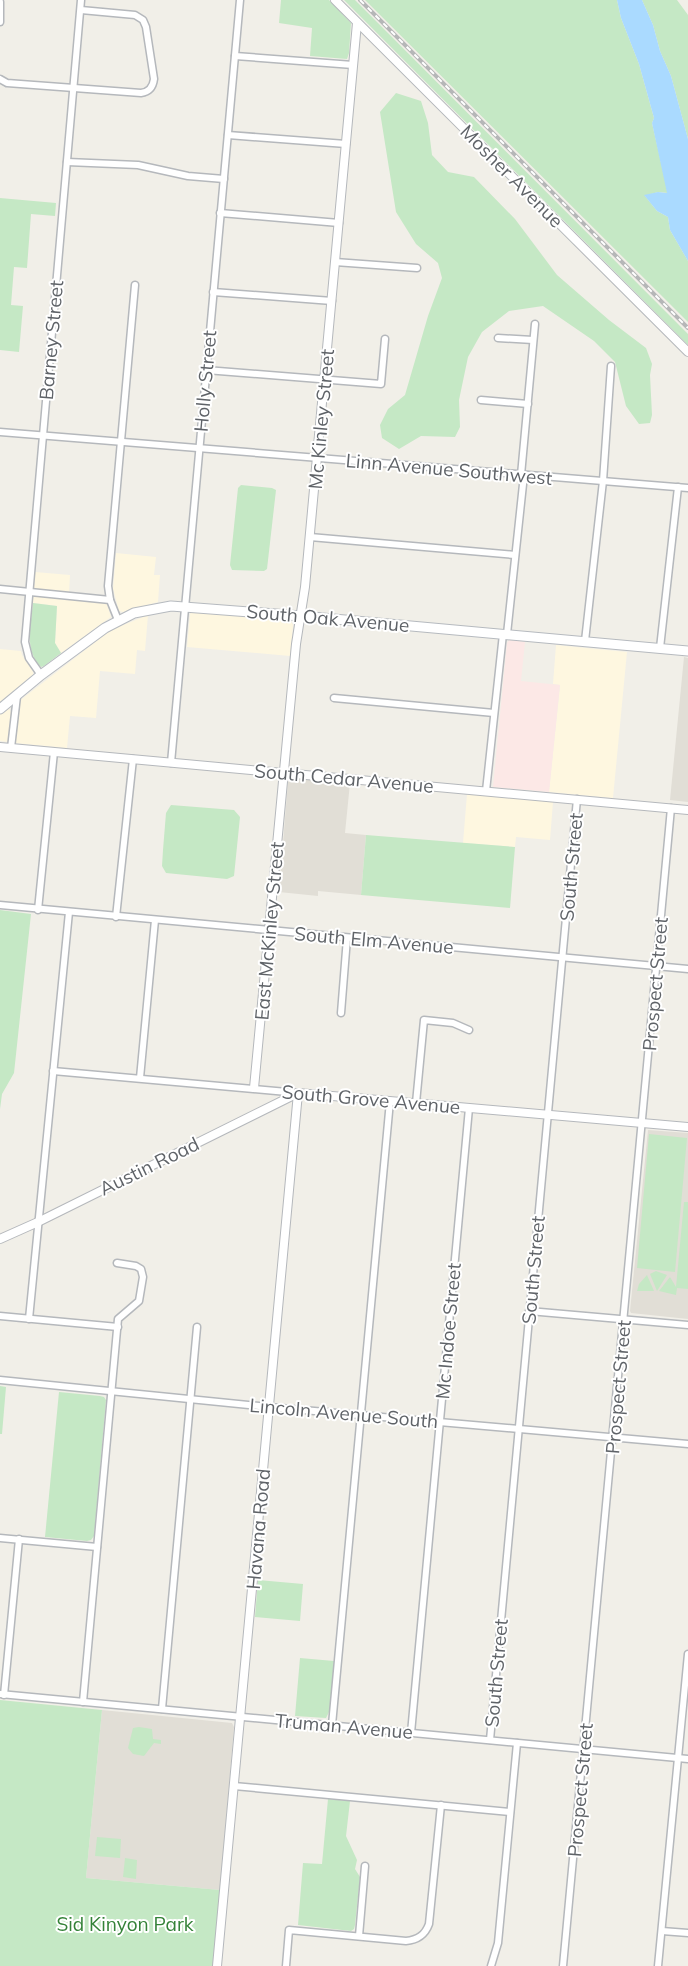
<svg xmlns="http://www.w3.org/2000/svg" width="688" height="1966" viewBox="0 0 688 1966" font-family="Mulish,sans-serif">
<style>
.commercial{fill:#fef7e0}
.education{fill:#e1ded6}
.medical{fill:#fce8e6}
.green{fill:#c5e8c5}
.water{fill:#aadaff}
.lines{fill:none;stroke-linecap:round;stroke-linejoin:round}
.minor-casing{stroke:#b5b8bc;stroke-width:9}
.tertiary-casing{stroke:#b5b8bc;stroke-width:10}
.secondary-casing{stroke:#b6babf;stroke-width:11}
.minor{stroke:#fff;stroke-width:6}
.tertiary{stroke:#fff;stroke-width:8}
.secondary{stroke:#fff;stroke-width:9}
.rail-casing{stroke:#b6b7b8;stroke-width:4}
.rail{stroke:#fff;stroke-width:2;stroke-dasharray:5.5;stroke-linecap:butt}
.labels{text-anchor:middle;stroke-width:4;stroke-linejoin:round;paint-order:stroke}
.street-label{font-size:19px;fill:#5f6368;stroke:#fff}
.park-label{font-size:19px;fill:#348238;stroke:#fff}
</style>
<rect width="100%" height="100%" fill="#f1efe8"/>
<g class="commercial">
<polygon points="116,553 156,557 154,575 160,575 158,602 123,612 119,611 113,589"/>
<polygon points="35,572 70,575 69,594 105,598 111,617 61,653 55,643 57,606 33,603"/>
<polygon points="192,612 290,620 293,625 290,656 187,647 190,614"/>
<polygon points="148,615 145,651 137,650 135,674 100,671 96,718 70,716 67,748 15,743 18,702 23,698 111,630"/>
<polygon points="556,645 627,652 613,798 549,792 560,685 553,684"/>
<polygon points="0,649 21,651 22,655 33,672 33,676 0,702"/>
<polygon points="9,709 11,712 11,718 9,742 0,741 0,714"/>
<polygon points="467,794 553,802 550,840 516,837 515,847 463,843"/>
</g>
<g class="education">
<polygon points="684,657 688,658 688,802 670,800"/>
<polygon points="294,778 350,783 345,833 366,835 361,895 318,891 318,896 279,892 288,782"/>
<polygon points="648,1130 688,1133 688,1319 631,1313 630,1311"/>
<polygon points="102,1710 232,1723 234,1727 220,1890 86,1878"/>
</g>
<polygon class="medical" points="509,640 525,642 521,681 560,685 549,792 493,787 507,643"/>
<g class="green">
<polygon points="281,0 329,0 351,23 349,53 347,59 310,56 312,28 279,23"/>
<polygon points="344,0 355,0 373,18 688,334 688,345"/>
<polygon points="365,0 617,0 621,18 639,64 654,118 652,123 668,193 658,192 645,196 657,211 668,217 670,230 688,261 688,322"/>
<polygon points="642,0 677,0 688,15 688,139 671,76 660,51 653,25"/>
<polygon points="396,93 421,101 428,123 432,155 448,172 474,177 515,219 557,275 609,320 646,348 652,364 650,375 652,415 650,423 639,424 626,406 615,362 594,341 543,306 509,311 482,332 468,357 459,400 460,427 455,437 421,436 399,449 382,438 380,425 388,409 405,395 428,316 442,278 438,263 416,244 396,212 380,112"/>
<polygon points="0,198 56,203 55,216 31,214 27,268 14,267 11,305 23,306 19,352 0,350"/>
<polygon points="241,485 272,488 276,490 267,569 264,571 232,570 230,565 238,488"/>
<path d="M33 603 57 606 55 643 61 653 44 666 41 667C24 650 31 625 33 603Z"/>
<polygon points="171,805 234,810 240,817 234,876 227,879 166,873 162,866 163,850 166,813"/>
<polygon points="366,835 515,847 510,908 361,895"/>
<polygon points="0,910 31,914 14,1073 2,1094 0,1109"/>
<polygon points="649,1134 687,1138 675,1272 637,1268"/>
<polygon points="684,1202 688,1202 688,1289 677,1288 676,1295 659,1291 670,1277 676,1287"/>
<polygon points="656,1271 667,1275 657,1291 650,1274"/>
<polygon points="647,1275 654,1291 637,1291 639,1284"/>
<polygon points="0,1386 6,1387 2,1434 0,1434"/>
<polygon points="59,1392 100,1396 104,1397 106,1400 94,1536 91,1540 87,1541 45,1537"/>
<polygon points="258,1580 303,1584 300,1621 255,1617"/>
<polygon points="300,1658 334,1661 330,1710 326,1718 295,1716"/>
<polygon points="0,1700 102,1710 86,1878 220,1890 213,1966 0,1966"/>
<polygon points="139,1727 152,1729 153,1739 161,1740 161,1744 154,1743 144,1756 133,1754 128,1748 133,1728"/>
<polygon points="328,1799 350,1801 346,1836 357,1860 355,1869 360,1877 355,1925 354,1929 351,1931 298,1925 303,1863 322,1864"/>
<polygon points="97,1837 121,1839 120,1858 95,1856"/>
<polygon points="125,1858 137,1860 136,1879 123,1877"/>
</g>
<polygon class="water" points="617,0 642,0 653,25 660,51 671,76 688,139 688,261 670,230 668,217 657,211 644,195 658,192 667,193 652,123 654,118 639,64 621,18"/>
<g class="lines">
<g class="minor-casing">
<g id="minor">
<polyline points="0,2 0,22"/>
<polyline points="235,56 353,65"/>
<path d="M0 79 7 83 141 93C149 92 153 87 154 79L146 27 143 20 135 15 81 10"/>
<polyline points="228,135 346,144"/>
<polyline points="67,162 138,165 188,176 224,179"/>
<polyline points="220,213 339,223"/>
<polyline points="335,262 417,268"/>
<polyline points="213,292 332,301"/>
<polyline points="498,338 533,340"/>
<polyline points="206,370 381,384 385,339"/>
<polyline points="481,400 528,404"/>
<polyline points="0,432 688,488"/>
<polyline points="521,475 535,324"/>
<polyline points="310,537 515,555"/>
<polyline points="0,589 110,600"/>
<polyline points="118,620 110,600 108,586 135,285"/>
<polyline points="507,634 524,475"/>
<polyline points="585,641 603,481 611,366"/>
<polyline points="660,648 678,487"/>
<polyline points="41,675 29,658 25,642 81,0"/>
<polyline points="334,698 494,713"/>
<polyline points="11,748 17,696"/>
<polyline points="171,763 240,0"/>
<polyline points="486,791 503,634"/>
<polyline points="0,905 688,969"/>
<polyline points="38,910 54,752"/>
<polyline points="116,917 133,759"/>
<polyline points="341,1013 347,938"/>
<polyline points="53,1071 298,1093"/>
<polyline points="140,1078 155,920"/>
<polyline points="416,1103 424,1020 453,1023 469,1030"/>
<polyline points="529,1311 688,1325"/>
<polyline points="0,1316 118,1327"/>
<polyline points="29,1319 69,912"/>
<polyline points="0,1380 269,1407 688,1444"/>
<polyline points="0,1538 97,1547"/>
<polyline points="0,1694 688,1759"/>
<polyline points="4,1695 19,1539"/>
<polyline points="83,1702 118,1319 139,1301 143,1277 141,1269 136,1266 117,1263"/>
<polyline points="162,1709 197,1327"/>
<polyline points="332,1725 390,1101"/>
<polyline points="411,1733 469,1108"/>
<polyline points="490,1740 577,799"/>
<polyline points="234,1786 510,1812"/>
<polyline points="662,1931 688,1933"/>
<polyline points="359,1936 365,1866"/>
<path d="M286 1966 289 1930 406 1941C418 1940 425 1935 429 1924L441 1805"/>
<polyline points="491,1966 498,1943 517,1743"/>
<polyline points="563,1966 671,808"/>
<polyline points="658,1966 688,1654"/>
</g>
</g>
<g class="tertiary-casing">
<g id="tertiary">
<polyline points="335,0 688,352"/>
<polyline points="0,747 688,810"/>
<polyline points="254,1088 296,644 305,587 357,23"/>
<polyline points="298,1093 688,1127"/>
<polyline points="0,1239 38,1222 298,1093"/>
<polyline points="217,1966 298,1093"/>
</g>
</g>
<g class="secondary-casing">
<polyline id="secondary" points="0,709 41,675 105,628 134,613 171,606 301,616 688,651"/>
</g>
<use href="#minor" class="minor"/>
<use href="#tertiary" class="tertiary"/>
<use href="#secondary" class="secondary"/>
<g class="rail-casing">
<polyline id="rail" points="360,0 688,328"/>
</g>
<use href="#rail" class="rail"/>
</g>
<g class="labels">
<g class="street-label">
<text transform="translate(512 176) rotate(45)" y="7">Mosher Avenue</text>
<text transform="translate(51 340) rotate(-85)" y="7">Barney Street</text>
<text transform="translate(205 381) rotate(-85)" y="7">Holly Street</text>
<text transform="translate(321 419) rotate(-85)" y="7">Mc Kinley Street</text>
<text transform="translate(449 469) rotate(5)" y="7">Linn Avenue Southwest</text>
<text transform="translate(328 618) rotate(5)" y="7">South Oak Avenue</text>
<text transform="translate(344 778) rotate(5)" y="7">South Cedar Avenue</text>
<text transform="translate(571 867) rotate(-85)" y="7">South Street</text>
<text transform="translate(269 931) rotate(-85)" y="7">East McKinley Street</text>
<text transform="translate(374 940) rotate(5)" y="7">South Elm Avenue</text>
<text transform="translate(655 984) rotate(-85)" y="7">Prospect Street</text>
<text transform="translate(371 1099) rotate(5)" y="7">South Grove Avenue</text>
<text transform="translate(149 1166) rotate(-26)" y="7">Austin Road</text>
<text transform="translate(533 1270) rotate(-85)" y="7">South Street</text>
<text transform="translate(448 1331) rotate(-85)" y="7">Mc Indoe Street</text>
<text transform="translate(618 1387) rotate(-85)" y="7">Prospect Street</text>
<text transform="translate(344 1413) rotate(5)" y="7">Lincoln Avenue South</text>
<text transform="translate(258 1529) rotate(-85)" y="7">Havana Road</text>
<text transform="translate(496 1673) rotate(-85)" y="7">South Street</text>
<text transform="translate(344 1726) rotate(5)" y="7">Truman Avenue</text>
<text transform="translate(580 1790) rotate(-85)" y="7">Prospect Street</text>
</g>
<g class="park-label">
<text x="125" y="1931">Sid Kinyon Park</text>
</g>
</g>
</svg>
